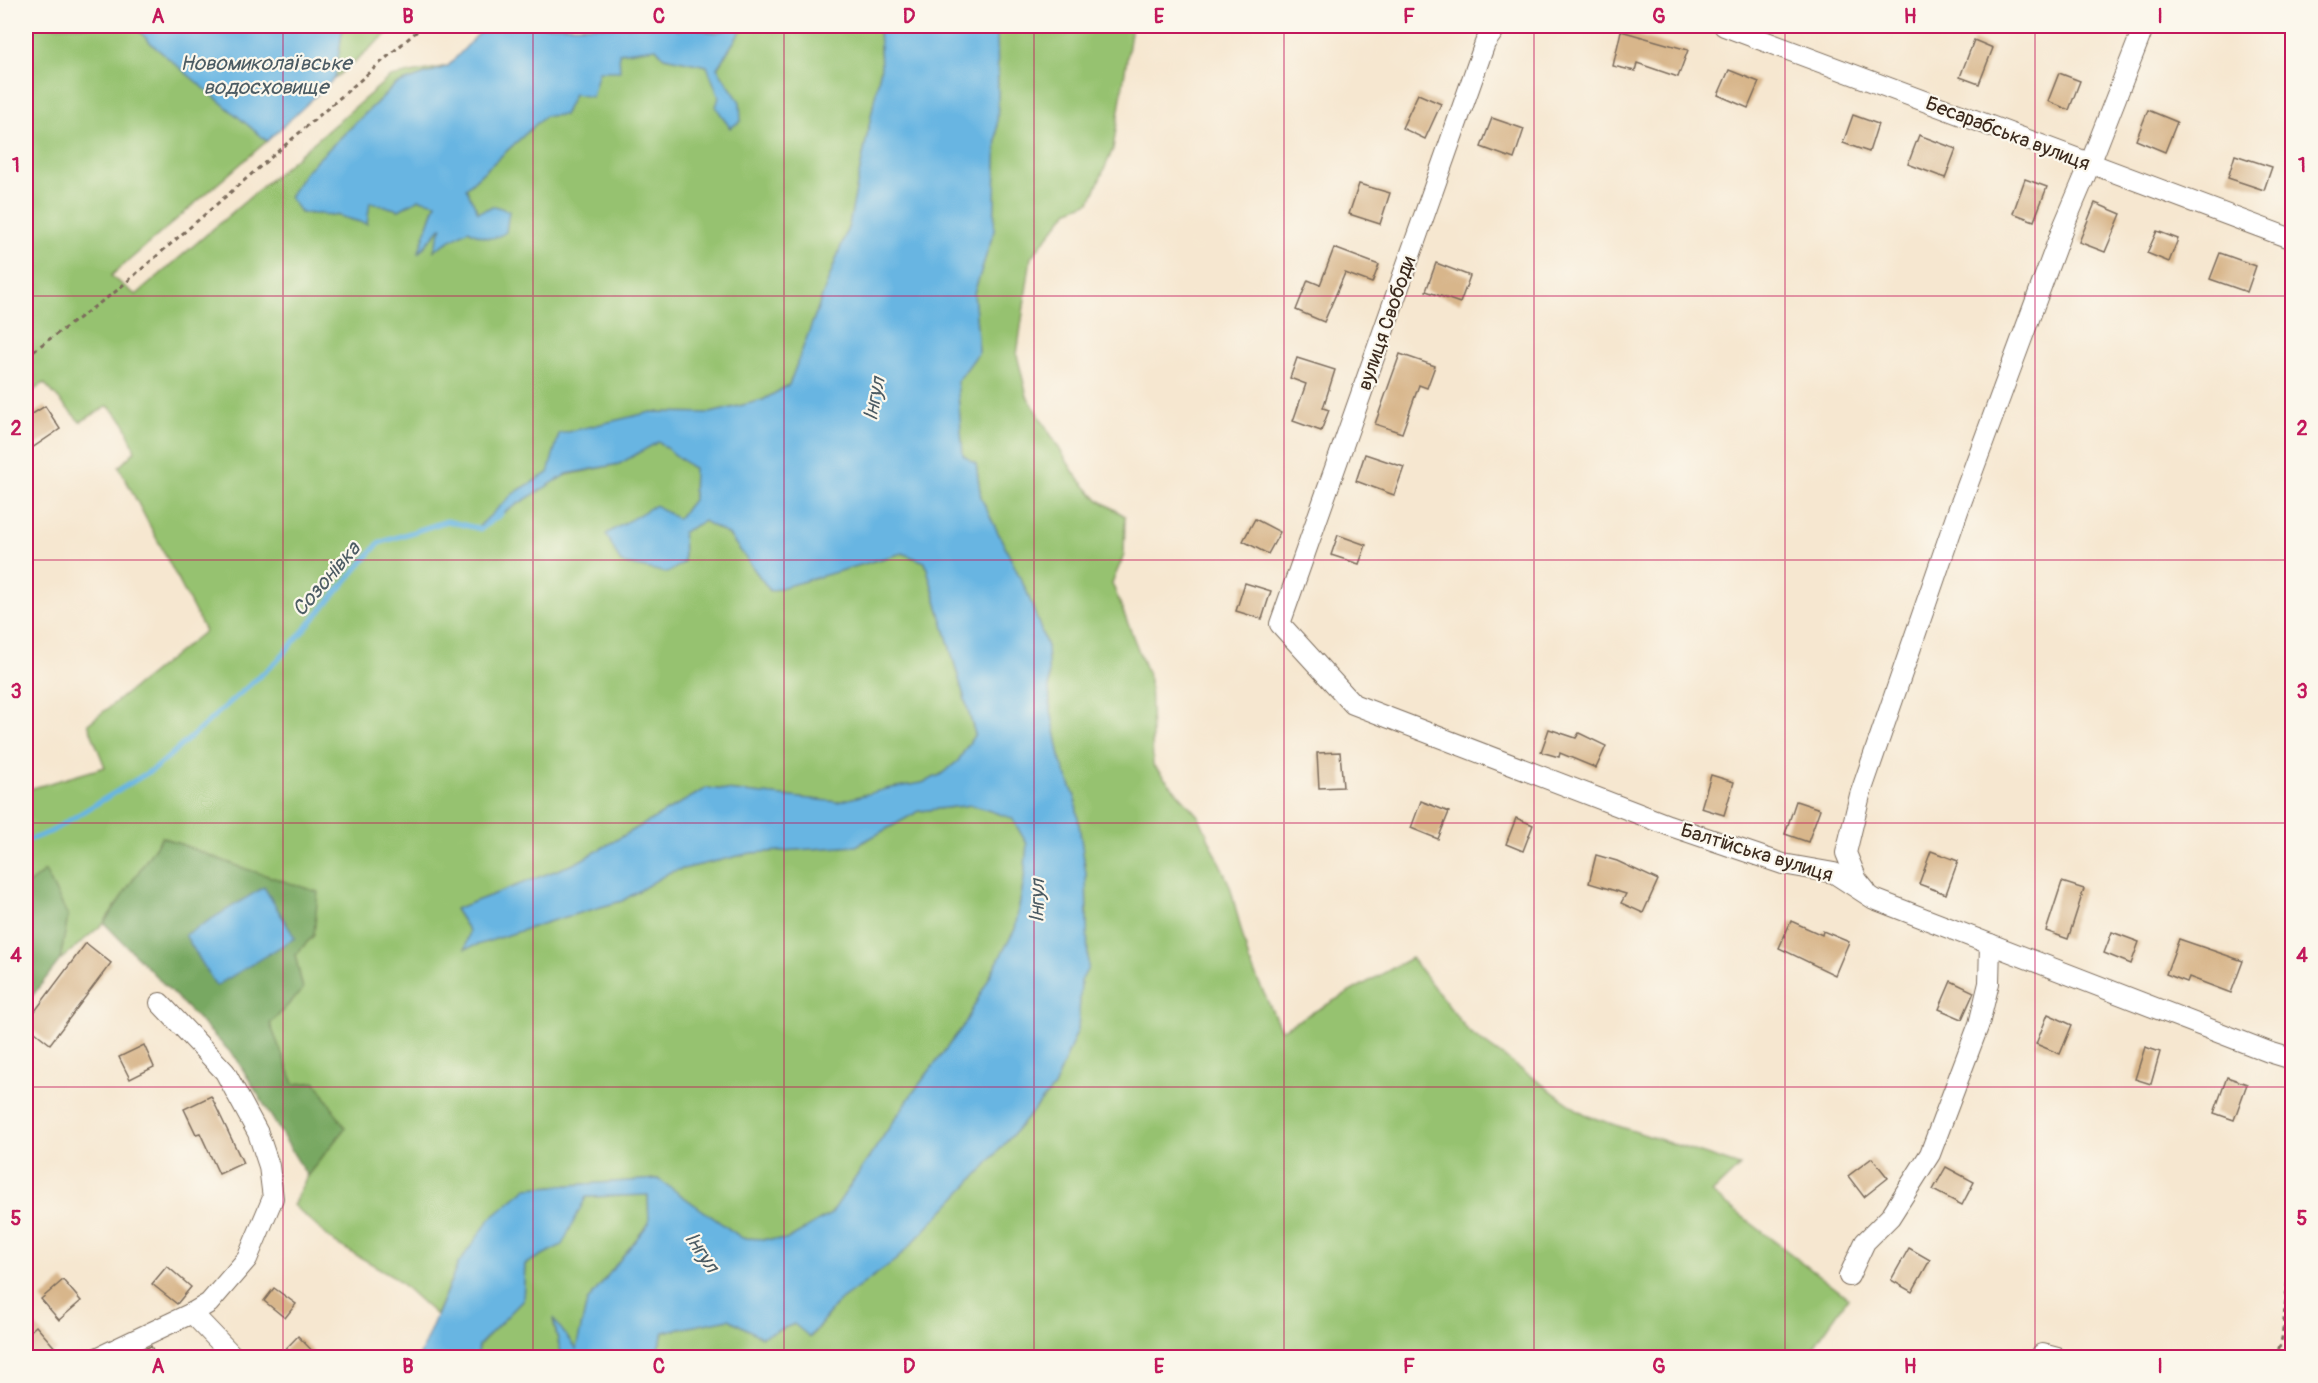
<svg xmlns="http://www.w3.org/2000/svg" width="2318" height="1383" viewBox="0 0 2318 1383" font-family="Pangolin,sans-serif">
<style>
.green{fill:#96c270;stroke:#687647;stroke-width:1.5}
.forest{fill:#78a862;stroke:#5a6940;stroke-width:1.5}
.water{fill:#68b5e2;stroke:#527080;stroke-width:1.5}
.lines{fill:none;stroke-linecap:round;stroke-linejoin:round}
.stream{stroke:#68b5e2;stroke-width:5}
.building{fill:#d8b68b}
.minor-casing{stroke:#7c6c5c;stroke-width:22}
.path{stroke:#7c6c5c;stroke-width:3;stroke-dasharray:4.5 4.5;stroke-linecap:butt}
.minor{stroke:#fff;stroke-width:20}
.grid{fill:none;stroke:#c2185b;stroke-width:1.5;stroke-opacity:0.55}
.labels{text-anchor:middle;stroke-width:4.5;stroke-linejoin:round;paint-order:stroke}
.street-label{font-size:20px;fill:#3b2a1e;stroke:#fbf7ec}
.water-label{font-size:21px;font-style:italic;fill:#4b5b63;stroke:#fbf7ec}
.neatline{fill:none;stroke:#c2185b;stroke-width:2}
.grid-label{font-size:20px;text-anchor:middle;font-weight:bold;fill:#c2185b}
</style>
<rect width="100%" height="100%" fill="#fbf7ec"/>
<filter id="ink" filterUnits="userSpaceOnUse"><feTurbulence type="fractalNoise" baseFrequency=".0167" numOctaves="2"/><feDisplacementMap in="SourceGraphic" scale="12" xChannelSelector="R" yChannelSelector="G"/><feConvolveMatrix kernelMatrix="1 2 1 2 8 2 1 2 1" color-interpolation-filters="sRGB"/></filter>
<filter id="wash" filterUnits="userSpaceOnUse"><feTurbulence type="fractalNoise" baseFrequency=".008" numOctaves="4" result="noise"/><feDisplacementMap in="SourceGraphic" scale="24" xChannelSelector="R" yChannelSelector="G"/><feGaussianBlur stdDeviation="1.35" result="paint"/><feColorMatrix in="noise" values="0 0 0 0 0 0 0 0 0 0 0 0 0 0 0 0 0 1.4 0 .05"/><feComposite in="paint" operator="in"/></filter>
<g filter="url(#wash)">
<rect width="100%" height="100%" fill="#f6e7d0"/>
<g class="green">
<polygon points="26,26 134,26 155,47 267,141 111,276 136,295 390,77 448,66 395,85 306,171 290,197 301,213 336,215 367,224 369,202 399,210 419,199 436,202 419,252 444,224 434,250 495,206 478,212 466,188 545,116 564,115 574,94 618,53 656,48 664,57 708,66 719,97 740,103 717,68 744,26 879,26 881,67 849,225 789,385 763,400 711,413 651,412 514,493 478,528 562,476 619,464 657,441 694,469 693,500 678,519 684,562 683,532 704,521 729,535 770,591 902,553 925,562 975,734 958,761 940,775 922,783 886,789 838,802 707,788 576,863 455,909 469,931 465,949 551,921 622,901 669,872 751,853 856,846 919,811 972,805 1012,818 1027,844 1024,880 1015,929 964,1025 912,1094 831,1214 786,1240 742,1238 658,1179 527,1188 458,1264 436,1315 393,1276 335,1243 293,1205 307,1176 345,1128 294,1085 270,1024 303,989 295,955 314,935 237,866 162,837 104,923 60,960 68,916 45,871 26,886 26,790 105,767 88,724 205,631 119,467 135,451 124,422 108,406 80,422 44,383 26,396"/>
<polygon points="343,26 396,26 335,78"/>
<polygon points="997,26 1132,26 1113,149 1090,202 1069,210 1031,257 1017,355 1027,396 1076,476 1097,499 1125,516 1124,555 1112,583 1150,680 1153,765 1199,817 1230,886 1249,961 1281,1030 1411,958 1469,1032 1585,1115 1740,1166 1712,1193 1848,1298 1809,1353 1808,1357 616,1358 657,1350 664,1332 729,1319 761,1337 795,1324 811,1337 837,1303 897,1259 980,1172 1054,1087 1078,1029 1081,980 1088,968 1086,874 1075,797 1061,762 1050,705 1047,647 1027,592 981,498 976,464 963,456 957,382 979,352 974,293 994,231 998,94"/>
<polygon points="648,1195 649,1223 587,1302 576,1350 553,1320 562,1357 477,1358 479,1345 523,1300 525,1264 561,1245 586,1197"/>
</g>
<g class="forest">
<polygon points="162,837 237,866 318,892 314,935 295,955 303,989 270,1024 294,1084 316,1082 345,1128 307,1176 236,1058 104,923"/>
<polygon points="45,871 68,916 60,960 26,1004 26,886"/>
</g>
<g class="water">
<polygon points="134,26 343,26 335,78 267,141 155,47"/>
<path d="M486 26H675L677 30C698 22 698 32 715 32 724 31 733 25 744 26L717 68 740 102 741 121 730 128 716 107 719 97 707 66 664 57 656 48 619 53 620 71H599L592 97 574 94 564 115 545 116 466 188 478 212 495 206 509 211 506 232C492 242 483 238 468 230L434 250 442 226 418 254 436 203 419 199 399 210 370 202 367 224 336 215 301 213 289 197 306 171 395 85 448 66Z"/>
<polygon points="879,26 997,26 998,94 994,231 974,293 979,352 957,382 963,455 976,464 981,498 1027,592 1047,647 1050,705 1061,762 1075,797 1086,874 1088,968 1081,981 1078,1029 1054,1087 980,1172 897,1259 837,1303 810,1337 794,1324 761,1337 729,1319 664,1332 657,1350 616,1357 562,1357 553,1318 576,1349 587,1302 649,1223 648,1195 586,1197 562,1245 525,1264 523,1300 479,1345 477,1357 419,1357 458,1264 490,1219 527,1188 658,1179 742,1238 786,1240 831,1214 912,1094 964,1025 1015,929 1024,880 1027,844 1012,818 972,805 919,811 856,846 751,853 670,872 622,901 551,921 465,949 469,931 455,909 576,863 707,788 838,802 886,789 922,783 940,775 958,761 975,734 925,562 902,553 770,591 729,535 704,521 683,532 684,562 668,573 621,563 606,534 655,505 678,519 693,500 694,469 658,442 619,464 567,474 475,530 514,493 548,473 559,434 651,412 711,413 763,400 789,385 849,225 881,67"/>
<polygon points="264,887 295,938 216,986 185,935"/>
</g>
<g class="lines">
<polyline class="stream" points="26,841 50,832 157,767 278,660 379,543 447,521 481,529 501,514"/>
</g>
<g id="blocks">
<g class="building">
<polygon points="1621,31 1688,50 1678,77 1637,63 1635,71 1613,66"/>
<polygon points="1974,40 1993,48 1979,84 1960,77"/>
<polygon points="1729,70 1759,82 1748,108 1718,95"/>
<polygon points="2059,73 2080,81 2069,110 2048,101"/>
<polygon points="1418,94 1441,104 1425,139 1402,128"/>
<polygon points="2148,110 2177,122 2165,152 2136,140"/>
<polygon points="1853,115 1878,124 1869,152 1843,143"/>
<polygon points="1492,118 1524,129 1514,159 1481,147"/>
<polygon points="1919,135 1956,149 1945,178 1908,164"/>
<polygon points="2235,155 2272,167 2264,190 2228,178"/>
<polygon points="2025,179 2047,187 2034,221 2013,213"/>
<polygon points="1359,184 1390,193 1380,224 1349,214"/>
<polygon points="2095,203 2121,214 2105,252 2079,242"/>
<polygon points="2157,231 2178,239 2169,262 2147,253"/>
<polygon points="1334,248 1379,265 1372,283 1345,273 1324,322 1296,310 1308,280 1320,285"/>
<polygon points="2220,253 2256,266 2247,292 2210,279"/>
<polygon points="1436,263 1470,276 1460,303 1426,291"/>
<polygon points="1400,354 1435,366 1427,388 1419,385 1402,433 1375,424"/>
<polygon points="1297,358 1335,370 1323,408 1329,410 1321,431 1293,421 1306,384 1290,378"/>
<polygon points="45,406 60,429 26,452 26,418"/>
<polygon points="1365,454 1404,467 1394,495 1356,481"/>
<polygon points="1255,519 1280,532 1268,554 1243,541"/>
<polygon points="1338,535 1366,545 1359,564 1331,555"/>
<polygon points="1245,583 1271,591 1262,619 1236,611"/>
<polygon points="1549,729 1576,738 1579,733 1606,746 1596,768 1560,753 1559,757 1541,752"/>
<polygon points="1340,752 1343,787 1319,788 1317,753"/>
<polygon points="1711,775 1734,782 1724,815 1701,808"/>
<polygon points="1421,801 1449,812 1438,839 1411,828"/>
<polygon points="1796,801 1820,809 1808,842 1785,834"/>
<polygon points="1516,818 1533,825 1523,851 1506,844"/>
<polygon points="1931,851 1958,861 1946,894 1919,884"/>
<polygon points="1596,855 1617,861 1658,880 1643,913 1621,903 1626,894 1589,883"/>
<polygon points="2062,882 2084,889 2068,939 2046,931"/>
<polygon points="1791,921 1822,935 1823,931 1849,942 1835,975 1779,948"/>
<polygon points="2112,932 2139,942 2131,964 2104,953"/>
<polygon points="2179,939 2243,961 2231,993 2189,977 2187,982 2166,974"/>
<polygon points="86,943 111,963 50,1044 26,1025 26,1023"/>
<polygon points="1951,981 1974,992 1962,1019 1939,1009"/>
<polygon points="2048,1014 2072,1025 2060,1054 2036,1044"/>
<polygon points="144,1045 154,1067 130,1079 119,1057"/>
<polygon points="2145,1047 2160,1052 2151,1084 2135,1079"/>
<polygon points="2227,1077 2247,1084 2234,1120 2214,1113"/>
<polygon points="211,1096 243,1163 219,1174 200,1133 196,1134 184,1109"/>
<polygon points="1872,1158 1888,1178 1864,1197 1848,1176"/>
<polygon points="1946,1167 1974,1182 1962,1205 1933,1190"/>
<polygon points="1909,1248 1930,1260 1912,1292 1891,1280"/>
<polygon points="167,1266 191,1287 177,1304 152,1284"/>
<polygon points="63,1280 81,1301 59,1320 41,1299"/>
<polygon points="274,1288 296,1304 285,1318 264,1301"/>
<polygon points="36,1326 57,1350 48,1358 26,1358 26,1335"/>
<polygon points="298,1336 319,1358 277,1358"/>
<polygon points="151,1346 157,1358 126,1358"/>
</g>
</g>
</g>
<g filter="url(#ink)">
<use href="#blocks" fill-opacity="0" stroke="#7c6c5c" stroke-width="1.5"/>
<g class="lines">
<g class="minor-casing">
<g id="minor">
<polyline points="1497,26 1485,43 1280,624 1353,704 1668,825 1783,864 1834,873 1874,899 2269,1052 2292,1059"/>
<polyline points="1724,26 2292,239"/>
<polyline points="1866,891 1857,880 1846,853 1860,795 1959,508 2062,230 2090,164 2144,26"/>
<polyline points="1849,1276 1865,1242 1890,1217 1930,1154 1979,1024 1989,983 1990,944"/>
<polyline points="192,1313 235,1358"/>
<polyline points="2042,1354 2057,1358"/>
<polyline points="97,1358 192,1313 209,1303 247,1259 273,1198 269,1166 258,1133 225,1072 160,1003"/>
</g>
</g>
<g class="path">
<polyline points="26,356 115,292 423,26"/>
<polyline points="2276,1358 2282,1338 2289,1266 2292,1255"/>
</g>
<use href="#minor" class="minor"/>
</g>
</g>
<path class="grid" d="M283 26V1358M533 26V1358M784 26V1358M1034 26V1358M1284 26V1358M1534 26V1358M1785 26V1358M2035 26V1358M26 296H2292M26 560H2292M26 823H2292M26 1087H2292"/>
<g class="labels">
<g class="street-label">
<text transform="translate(2008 133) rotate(21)" y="7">Бесарабська вулиця</text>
<text transform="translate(1386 323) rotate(-71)" y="7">вулиця Свободи</text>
<text transform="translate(1757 852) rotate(17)" y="7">Балтійська вулиця</text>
</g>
<g class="water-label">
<text x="266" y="70">Новомиколаївське<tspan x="266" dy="24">водосховище</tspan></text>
<text transform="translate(874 399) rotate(-79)" y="7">Інгул</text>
<text transform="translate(326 579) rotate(-49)" y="7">Созонівка</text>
<text transform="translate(1037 901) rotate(-89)" y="7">Інгул</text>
<text transform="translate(702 1252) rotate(56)" y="7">Інгул</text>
</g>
</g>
<rect width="2318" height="1383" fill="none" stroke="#fbf7ec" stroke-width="66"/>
<rect x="33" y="33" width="2252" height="1317" class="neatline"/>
<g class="grid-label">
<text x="158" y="23">A</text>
<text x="408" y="23">B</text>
<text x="659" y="23">C</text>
<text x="909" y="23">D</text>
<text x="1159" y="23">E</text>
<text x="1409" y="23">F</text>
<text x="1659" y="23">G</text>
<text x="1910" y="23">H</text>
<text x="2160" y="23">I</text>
<text x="16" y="172">1</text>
<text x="2302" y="172">1</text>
<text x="16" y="435">2</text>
<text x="2302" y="435">2</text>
<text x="16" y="698">3</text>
<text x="2302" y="698">3</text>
<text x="16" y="962">4</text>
<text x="2302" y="962">4</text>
<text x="16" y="1225">5</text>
<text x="2302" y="1225">5</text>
<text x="158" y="1373">A</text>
<text x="408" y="1373">B</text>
<text x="659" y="1373">C</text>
<text x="909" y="1373">D</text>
<text x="1159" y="1373">E</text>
<text x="1409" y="1373">F</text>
<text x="1659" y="1373">G</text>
<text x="1910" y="1373">H</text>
<text x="2160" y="1373">I</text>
</g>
</svg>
